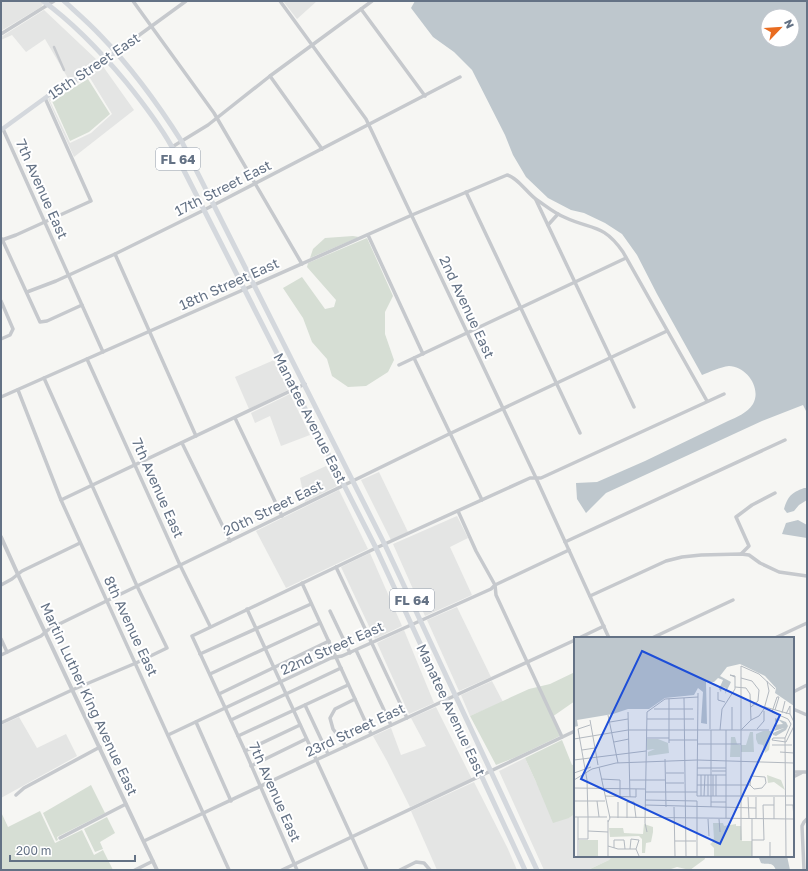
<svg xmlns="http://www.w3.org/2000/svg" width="808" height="871" viewBox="0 0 808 871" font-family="'Golos Text',sans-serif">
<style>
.built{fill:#e4e5e4;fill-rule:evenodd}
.green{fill:#d6ded4}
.water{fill:#bec7cd;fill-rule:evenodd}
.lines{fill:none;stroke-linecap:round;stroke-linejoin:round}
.pedestrian{stroke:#c6c9cd;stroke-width:2.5}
.minor{stroke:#c6c9cd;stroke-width:3.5}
.tertiary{stroke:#c6c9cd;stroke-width:4}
.secondary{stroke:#d4d8dd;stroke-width:4.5}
.primary{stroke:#d4d8dd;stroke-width:5}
.labels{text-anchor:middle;stroke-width:4;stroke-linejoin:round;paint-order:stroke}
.shield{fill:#fff;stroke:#929caa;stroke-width:1}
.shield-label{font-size:13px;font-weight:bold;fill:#647285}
.street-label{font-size:14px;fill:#647285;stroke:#fff}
.inset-road{fill:none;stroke:#b3b9c0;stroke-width:1}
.view{fill:#1d4ed8;fill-opacity:0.15;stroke:#1d4ed8;stroke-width:2}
.inset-edge{fill:none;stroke:#647285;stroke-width:2}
</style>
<rect width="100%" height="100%" fill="#f6f6f3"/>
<g class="built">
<polygon points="1,1 39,1 43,4 41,7 1,31"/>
<polygon points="283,1 317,1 297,19"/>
<polygon points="44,10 98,61 69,80 45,39 26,52 12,35 1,40 1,37"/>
<path d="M102 65 134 110 74 157 48 99ZM87 77 90 78 112 114 91 133 70 143 50 101Z"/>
<polygon points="274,360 288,390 249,409 235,377"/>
<polygon points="290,394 310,435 281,446 270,416 255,423 251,413"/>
<polygon points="326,466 337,486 305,502 300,478"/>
<polygon points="379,472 408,532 391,540 361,480"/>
<polygon points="339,490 368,549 286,588 256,531"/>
<polygon points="457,516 468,538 450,547 472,595 425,616 393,544"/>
<polygon points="370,553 402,626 375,639 341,567"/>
<polygon points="457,607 491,677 459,691 427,620"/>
<polygon points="404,630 434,703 409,714 377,643"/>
<polygon points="492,681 503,702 470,716 461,695"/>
<polygon points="436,707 472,779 410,807 387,761 373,736 391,728 401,755 426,746 411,718"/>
<polygon points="19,717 37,748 66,734 77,756 1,798 1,725"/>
<polygon points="525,758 536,782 569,818 575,814 575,856 612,856 609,860 588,870 544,870 499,771"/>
<polygon points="474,782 508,849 517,870 437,870 411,811"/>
</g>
<g class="green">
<polygon points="88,79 110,114 89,132 70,141 52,101"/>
<polygon points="353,236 359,237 310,258 313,249 325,238"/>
<polygon points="367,238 393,296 385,312 385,334 394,360 388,372 366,386 348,387 332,376 327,359 312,342 303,318 283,288 302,277 325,309 334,307 336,300 307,267 308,263"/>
<polygon points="575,672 575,701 552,717 560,736 516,757 496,765 470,716 529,689 550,684"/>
<polygon points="562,740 572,765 575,764 575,814 569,818 553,823 536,782 525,758"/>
<polygon points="91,785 105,813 57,837 58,840 56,841 43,813"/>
<polygon points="40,811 55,843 82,830 94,855 103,850 113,870 1,870 2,831 1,829 1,812 8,827"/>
<polygon points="107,817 115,833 100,842 103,849 95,852 84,829"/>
<polygon points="612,856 704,856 705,859 690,870 677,867 668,870 588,870 609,860"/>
</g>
<g class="water">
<path d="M415 1H807V413L803 405 762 421 606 493 586 513 577 499 576 483 597 482 645 461 728 421C737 417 747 413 753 404 762 388 746 366 729 366 720 367 710 372 702 375L657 294 637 255 622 234 605 223 584 213 571 210 548 198 526 177 513 155 505 135 472 70 454 52 433 37 411 8ZM768 16H792V40H768Z"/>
<path d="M804 488H807V500L799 505 794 511 787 513 784 509C788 496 791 493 804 488Z"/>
<polygon points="798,520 807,525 807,538 782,534 786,523"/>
<path d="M760 856H787L790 870H776C772 861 769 866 761 863L759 858Z"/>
</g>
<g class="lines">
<polyline class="pedestrian" points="54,47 64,70"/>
<g class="minor">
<polyline points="133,1 214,113 302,264"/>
<polyline points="280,1 366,119 536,478 609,638"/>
<polyline points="361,9 425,96"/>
<polyline points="1,34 54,1"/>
<polyline points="116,52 186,1"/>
<polyline points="270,76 322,149"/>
<polyline points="3,129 103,352"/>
<polyline points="172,147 208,125 270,76 372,1"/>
<polyline points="466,192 580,433"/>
<polyline points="536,200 634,407"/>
<polyline points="548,225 558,214"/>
<polyline points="368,235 423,354"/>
<polyline points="2,239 40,322 47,321 82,305"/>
<polyline points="2,240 16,235 91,201 45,98"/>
<polyline points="115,254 196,436"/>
<polyline points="27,292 56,281 115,254 204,210 460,77"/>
<polyline points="1,301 13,329 10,335 1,339"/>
<polyline points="414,358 482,500"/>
<polyline points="87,359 180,565 210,626"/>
<polyline points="399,365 626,258"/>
<polyline points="18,390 61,500 229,870"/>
<path d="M1 397 412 215 507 175C517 177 528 194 537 200 546 206 554 213 564 217 591 230 603 223 623 252L707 401"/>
<polyline points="235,418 282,516"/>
<polyline points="182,443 230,541"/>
<polyline points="61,500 305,384"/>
<polyline points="458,511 476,551 495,585 496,595 562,737"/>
<polyline points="565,542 785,440"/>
<polyline points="741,554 749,546 736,517 752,505 775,493"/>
<polyline points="336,567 407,718"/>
<polyline points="302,583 371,734"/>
<polyline points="1,585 12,579 22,571 80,543"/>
<polyline points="590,596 666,561 682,557 701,555 741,554 749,555 760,563 779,572 807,576"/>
<polyline points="247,609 367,870"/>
<polyline points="330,611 350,653"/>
<polyline points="579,638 604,626"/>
<polyline points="652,638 733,600"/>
<polyline points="775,638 807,623"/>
<polyline points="1,639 7,652"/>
<polyline points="356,650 391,725"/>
<polyline points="200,654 311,604"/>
<polyline points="1,655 41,636 49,629 447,435 667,331"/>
<polyline points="210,674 320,623"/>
<polyline points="793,692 807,685"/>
<polyline points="219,694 329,641"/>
<polyline points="305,705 328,754"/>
<polyline points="793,709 807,715"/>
<polyline points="231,720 341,668"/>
<polyline points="196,722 231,801"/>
<polyline points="1,723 72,690 136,663 167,648 137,586 44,378"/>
<polyline points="168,735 331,658 342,656 491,589 495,585 569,550"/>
<polyline points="238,736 348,685"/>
<polyline points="346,746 333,729 330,718 335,709 355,699"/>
<polyline points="245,751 300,725"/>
<polyline points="251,766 306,739"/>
<polyline points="793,772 807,772"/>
<polyline points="793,777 801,773"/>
<polyline points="16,795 24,788 100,747"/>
<polyline points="60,838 126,804"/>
<polyline points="144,841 316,760 575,640"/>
<polyline points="135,870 153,861"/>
<polyline points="282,870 575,731"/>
<polyline points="297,870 245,751 192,636 376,548 530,478 541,478 724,394"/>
<polyline points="400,870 416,862 424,863 430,870"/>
<polyline points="804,870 802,826 804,822 807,819"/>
</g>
<polyline class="tertiary" points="1,537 20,579 157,870"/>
<polyline class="secondary" points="1,130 56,90 82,76 116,52"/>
<g class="primary">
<path d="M43 1C75 24 101 52 126 82 143 103 159 124 172 147L376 548 525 870"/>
<path d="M64 1C76 12 89 23 100 35 131 67 158 104 182 142L385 545 537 870"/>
</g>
</g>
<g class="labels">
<g class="shield">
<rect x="156" y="148" width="44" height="22" rx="3"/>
<rect x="390" y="589" width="44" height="22" rx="3"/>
</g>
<g class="shield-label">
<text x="178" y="164">FL 64</text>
<text x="412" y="605">FL 64</text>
</g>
<g class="street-label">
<text transform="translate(94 66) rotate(-34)" y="5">15th Street East</text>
<text transform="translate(223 188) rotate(-27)" y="5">17th Street East</text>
<text transform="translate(42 189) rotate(66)" y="5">7th Avenue East</text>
<text transform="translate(229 284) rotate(-24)" y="5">18th Street East</text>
<text transform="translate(467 307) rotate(65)" y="5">2nd Avenue East</text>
<text transform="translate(310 418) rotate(63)" y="5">Manatee Avenue East</text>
<text transform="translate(158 488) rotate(66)" y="5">7th Avenue East</text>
<text transform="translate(273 508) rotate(-26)" y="5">20th Street East</text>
<text transform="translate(131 626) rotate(65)" y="5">8th Avenue East</text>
<text transform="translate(332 648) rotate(-24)" y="5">22nd Street East</text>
<text transform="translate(89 699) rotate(65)" y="5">Martin Luther King Avenue East</text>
<text transform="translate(451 710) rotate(65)" y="5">Manatee Avenue East</text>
<text transform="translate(355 730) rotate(-25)" y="5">23rd Street East</text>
<text transform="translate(275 792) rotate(66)" y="5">7th Avenue East</text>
</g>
</g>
<g transform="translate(574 637)">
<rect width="220" height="220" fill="#f6f6f3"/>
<path d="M189 94H197V97L195 113 191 116 189 108 184 107 182 102V97ZM176 95H179L180 115H167V108H172ZM157 100H161L163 107 166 108V120H156ZM73 102H84L94 106 95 116 74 119V115L81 112 73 113ZM193 138 207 143 211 153 200 145 194 146ZM139 186H149L150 189 162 187V189H167L168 204H178V219H140V211L136 207 140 204 135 202H140ZM70 187 79 190V195L77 205 72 206 71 216H68V202L65 199 36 200 35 191H49L50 196 69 197ZM5 203H24V219H5Z" fill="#d6ded4"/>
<path d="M0 1H220V69L201 56 202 51 191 39 166 27 153 30 146 39 157 45 151 57 152 51 148 50 147 55 145 52 149 43 144 41 140 45H132L133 87 127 86 129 55 124 51 120 58 91 61 75 72H54L39 77 3 83 4 89 0 90ZM201 81 212 85 214 89 212 93 202 99 199 98V96L210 91 200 94 202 90 200 88 209 87 205 83 201 85Z" fill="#bec7cd"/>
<path class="inset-road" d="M167 41 178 44 185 53 184 64 177 70M161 50 172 51 176 57 177 83 167 93M144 55V63L151 65M124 56 123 159H220M205 60H203L198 75 214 82 217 87 211 101 212 219M110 61 112 219M95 62V106M191 70 216 77 220 85M80 72H119M201 73 205 60M54 75 56 160M208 76 211 64M212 77 216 69V77M34 78 44 126M73 82H120M16 83 24 128M177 83 185 79 190 72 195 54 193 44M36 85 54 82M136 92V50M183 92 190 84V74M146 93 148 72 161 52V39L156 38 161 40M152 93V181M158 93V70M73 101H95M0 102 54 93H195M95 103H123M198 103 212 105 220 89M198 103 199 101H211M40 105 55 102M123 107H167M198 108H218M8 113 21 111M206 115 220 116M91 122 92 170M0 123 72 114M25 130 36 181 34 185M123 131H152M138 134H152M0 136 17 130M92 136H110M123 138H152M134 138V159M139 138V159M27 142 46 143V160M0 143 18 132 42 126 123 123 220 126M56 143H91M92 146H110M123 148H176L180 152 188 151 192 146 191 140 177 139 176 148M0 151 71 152M71 155H123M31 159 62 160V152M127 159V138M130 159 131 138M142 159V138M174 160 175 182M71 163 123 164V219M0 164H31M23 164 25 180M137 165H152M71 168 182 171M211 168H219L220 181M100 170 101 219M137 170V93M0 180H33M4 180V219M35 180 220 182M44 181V165M53 181V165H60L62 181M134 182 135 199M145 182 146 195M178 182V219M182 182V160M200 182V160M34 183V219M14 194 34 195M73 195 71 186 73 75 91 62 124 60M4 202H14V180L13 143 4 92 16 88M167 203V29L185 37 201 52M178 203H190L189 168H200M101 204H122M196 205V219M34 209 44 212H62L65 219M40 211V203H50L51 212M56 212 57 202 65 203 62 212"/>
<path class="view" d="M68 14 206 78 146 207 7 142Z"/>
<rect width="220" height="220" class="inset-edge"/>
</g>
<rect width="808" height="871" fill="none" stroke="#647285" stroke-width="4"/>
<g transform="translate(780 28) rotate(65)"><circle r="19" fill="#ffffff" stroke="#c1c7ce"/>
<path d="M0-3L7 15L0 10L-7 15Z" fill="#e96c20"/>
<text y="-6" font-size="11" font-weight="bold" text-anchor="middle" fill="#647285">N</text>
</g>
<path d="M10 855v6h125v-6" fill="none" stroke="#647285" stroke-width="2"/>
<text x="16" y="855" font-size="12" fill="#647285" stroke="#ffffff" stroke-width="3" paint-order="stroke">200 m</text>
</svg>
